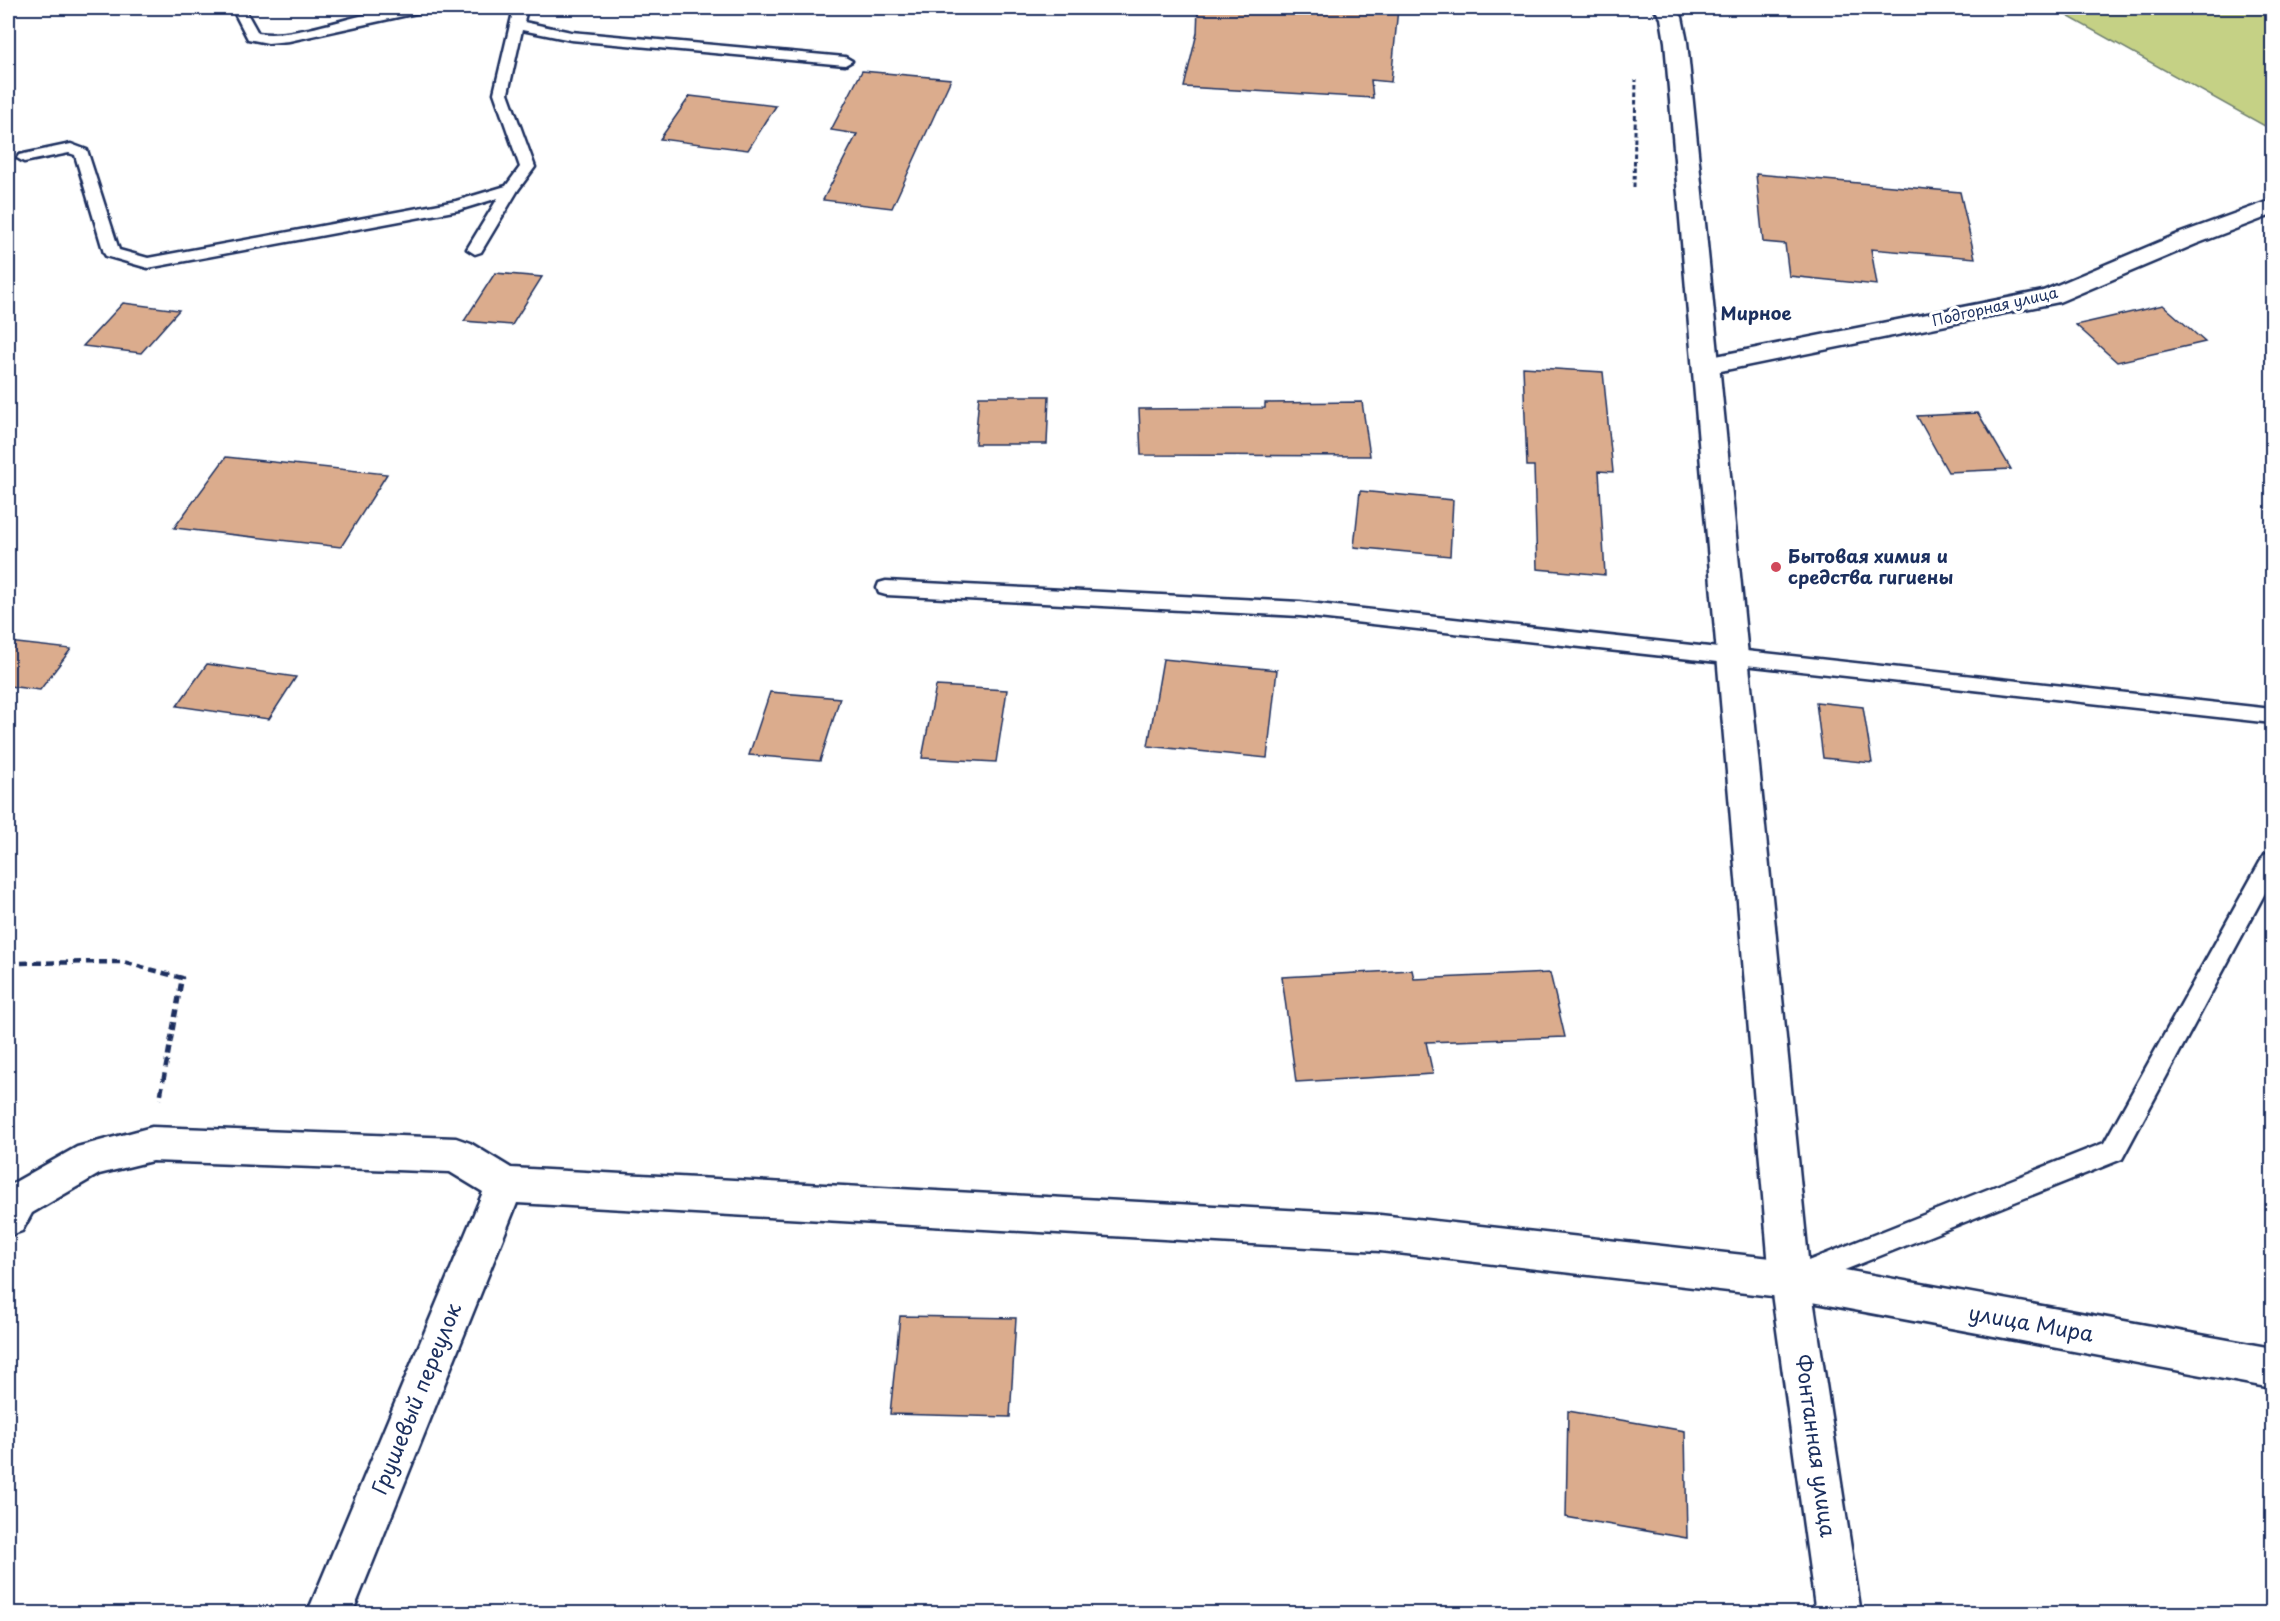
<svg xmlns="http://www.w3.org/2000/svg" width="2280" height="1621" viewBox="0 0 2280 1621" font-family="'Playpen Sans',sans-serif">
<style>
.green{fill:#c5d185;stroke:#708072;stroke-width:1.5}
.building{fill:#dbac8d;stroke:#1b2f5e;stroke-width:1.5}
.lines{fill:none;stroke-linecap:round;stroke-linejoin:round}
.service-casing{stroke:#1b2f5e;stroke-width:5}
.minor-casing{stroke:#1b2f5e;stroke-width:5}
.secondary-casing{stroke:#1b2f5e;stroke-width:5}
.path-far1{stroke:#1b2f5e;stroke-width:3;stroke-dasharray:4.5 3;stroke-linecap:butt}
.path{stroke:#1b2f5e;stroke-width:4.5;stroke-dasharray:8 5;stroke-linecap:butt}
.service{fill:#fff;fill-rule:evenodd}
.minor{fill:#fff;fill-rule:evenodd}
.secondary{fill:#fff;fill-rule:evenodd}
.poi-dot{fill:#d1495b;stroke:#fff;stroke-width:2}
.labels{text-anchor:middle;stroke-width:6;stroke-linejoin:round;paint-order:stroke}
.far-street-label{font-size:15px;fill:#1b2f5e;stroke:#fff}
.far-quarter-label{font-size:18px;font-weight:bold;fill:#1b2f5e;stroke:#fff}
.poi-label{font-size:18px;font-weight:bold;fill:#1b2f5e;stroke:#fff;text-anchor:start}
.near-street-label{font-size:21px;fill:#1b2f5e;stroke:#fff}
</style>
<rect width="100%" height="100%" fill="#fff"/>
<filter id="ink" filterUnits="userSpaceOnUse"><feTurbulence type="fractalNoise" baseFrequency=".0167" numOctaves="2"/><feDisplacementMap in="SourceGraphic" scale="12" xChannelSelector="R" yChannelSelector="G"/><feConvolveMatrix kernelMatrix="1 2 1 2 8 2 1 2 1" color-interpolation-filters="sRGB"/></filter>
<g filter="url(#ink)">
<polygon class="green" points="2053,8 2272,8 2272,130"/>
<g class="building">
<polygon points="1198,8 1398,8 1391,82 1371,80 1373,98 1184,87 1197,33"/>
<polygon points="862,71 951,79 892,208 823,200 857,134 831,130"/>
<polygon points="690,96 776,106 748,150 660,139"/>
<polygon points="1756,174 1960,192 1975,258 1871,249 1877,285 1789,276 1785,244 1763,242"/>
<polygon points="495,273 542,277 512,325 464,321"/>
<polygon points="123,303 179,310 141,353 83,346"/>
<polygon points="2163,305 2205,342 2117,362 2076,325"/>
<polygon points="1523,367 1603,372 1613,472 1599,471 1605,575 1537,569 1534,466 1527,466"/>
<polygon points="979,396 1049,396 1047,444 975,444"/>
<polygon points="1362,402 1370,456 1141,455 1139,409 1265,408 1265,403"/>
<polygon points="1978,413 2011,469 1948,472 1917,416"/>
<polygon points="226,457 387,474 341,547 174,528"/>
<polygon points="1360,491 1453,500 1450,556 1354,547"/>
<polygon points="8,642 71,649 40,690 8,686"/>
<polygon points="1163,659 1277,670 1267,758 1148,746"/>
<polygon points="207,664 296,677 269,719 177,706"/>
<polygon points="936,686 1007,690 996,762 922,758"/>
<polygon points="770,692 840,698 820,761 749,755"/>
<polygon points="1816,702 1863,707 1872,763 1823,758"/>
<polygon points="1412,970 1414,979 1550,973 1565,1037 1426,1042 1433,1074 1296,1082 1282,977"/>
<polygon points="900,1316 1016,1318 1010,1417 890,1414"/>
<polygon points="1568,1411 1685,1431 1687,1538 1566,1517"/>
</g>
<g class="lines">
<g class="service-casing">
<g id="service">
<path d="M232 8H244L258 33C275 36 292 32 309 29 345 21 392 4 428 8L421 12 289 41 268 43 248 39Z"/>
<polygon points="514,8 527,8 524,22 571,32 845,57 852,61 845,65 571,40 522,30 508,93 535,167 518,190 481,252 475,254 467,249 498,198 459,210 148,268 106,256 104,253 75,155 69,153 24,162 17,158 19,155 71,144 87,150 119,250 148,258 456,201 506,186 520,167 494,93"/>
<polygon points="886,581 1300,602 2272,709 2272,723 1300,616 886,595 879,593 877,588 879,583"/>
<polygon points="2272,852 2272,880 2122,1159 1797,1289 1788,1285 1784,1277 1788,1269 2104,1143 2264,855"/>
</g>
</g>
<g class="minor-casing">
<g id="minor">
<polygon points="2272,200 2272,215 2196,244 2059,302 1706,374 1697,372 1693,366 1697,360 1706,358 2043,291 2178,234"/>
<polygon points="152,1127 456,1138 470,1143 511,1168 1380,1215 1790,1260 2272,1348 2272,1388 1790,1298 1380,1251 517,1203 352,1614 307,1614 483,1192 450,1172 152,1161 99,1174 32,1213 22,1231 8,1236 8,1186 77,1147"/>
</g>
</g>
<g class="secondary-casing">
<polygon id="secondary" points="1654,8 1674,8 1682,17 1687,42 1810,1279 1861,1614 1816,1614 1770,1279 1665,42 1661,18"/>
</g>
<polyline class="path-far1" points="1634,187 1636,80"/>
<polyline class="path" points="8,963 123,962 182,978 160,1099"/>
<use href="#service" class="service"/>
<use href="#minor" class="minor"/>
<use href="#secondary" class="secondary"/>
</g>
</g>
<circle class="poi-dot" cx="1776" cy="567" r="6"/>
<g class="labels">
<g class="far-street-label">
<text transform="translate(1995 307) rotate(-13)" y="5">Подгорная улица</text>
</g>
<g class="far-quarter-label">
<text x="1756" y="320">Мирное</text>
</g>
<g class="poi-label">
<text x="1788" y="563">Бытовая химия и<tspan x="1788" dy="21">средства гигиены</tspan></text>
</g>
<g class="near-street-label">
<text transform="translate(2031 1324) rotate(10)" y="7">улица Мира</text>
<text transform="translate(417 1399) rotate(-68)" y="7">Грушевый переулок</text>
<text transform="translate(1815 1446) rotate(82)" y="7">Фонтанная улица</text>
</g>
</g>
<rect width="2280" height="1621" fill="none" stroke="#fff" stroke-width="30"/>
<rect x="15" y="15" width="2250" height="1591" fill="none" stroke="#1b2f5e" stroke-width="2" filter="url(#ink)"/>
</svg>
